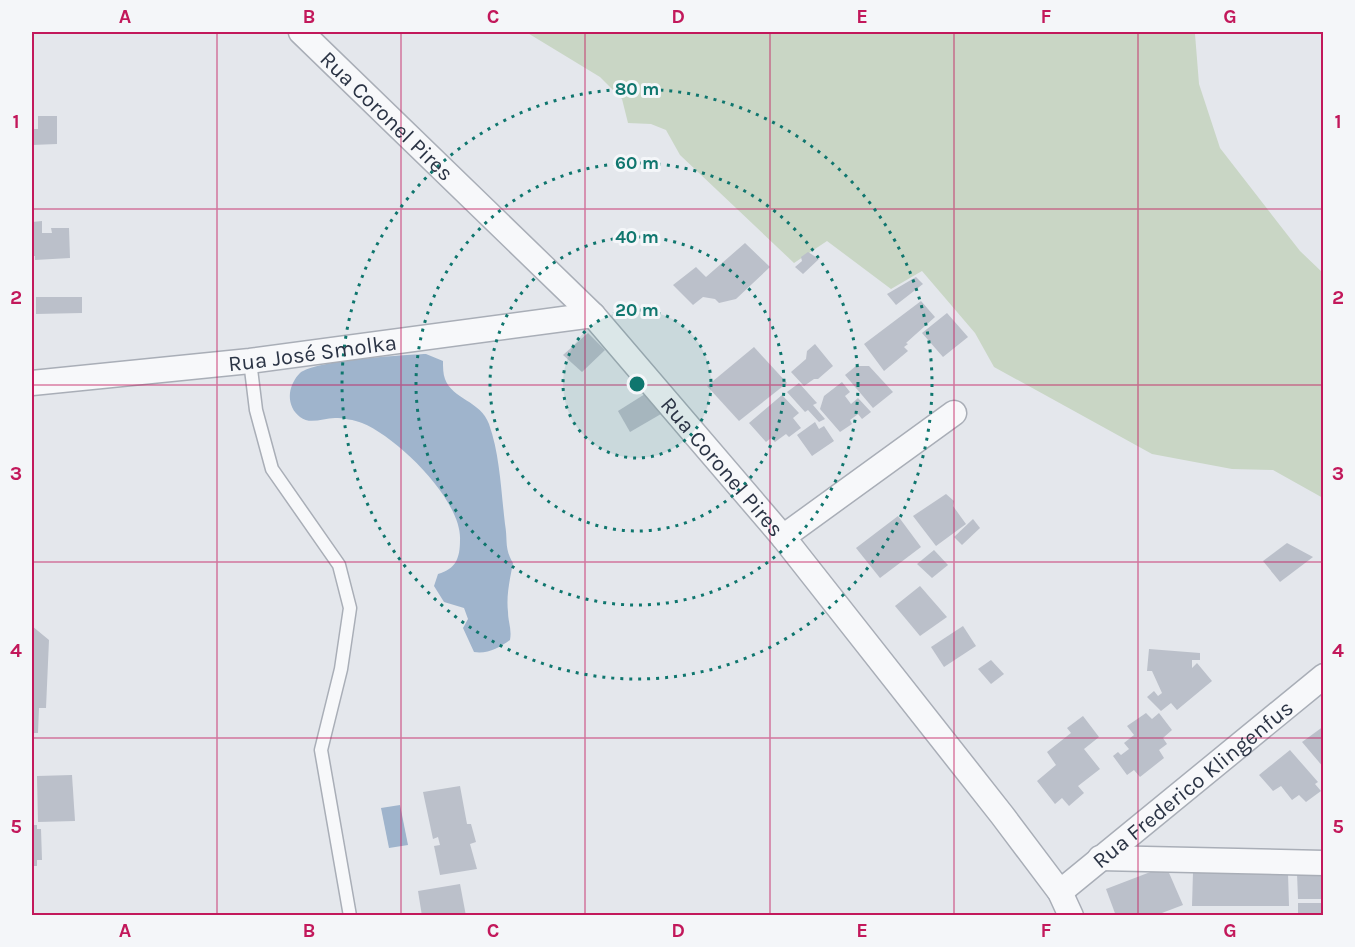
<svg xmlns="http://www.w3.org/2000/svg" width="1355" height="947" viewBox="0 0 1355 947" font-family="Karla,sans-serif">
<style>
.green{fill:#c9d6c5}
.water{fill:#9fb4cc}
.building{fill:#bbc0ca}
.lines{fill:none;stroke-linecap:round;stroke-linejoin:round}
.service-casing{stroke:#a9aeb7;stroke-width:15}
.minor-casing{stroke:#a9aeb7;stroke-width:27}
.service{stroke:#f7f8fa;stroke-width:12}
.minor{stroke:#f7f8fa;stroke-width:24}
.grid{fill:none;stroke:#c2185b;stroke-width:1.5;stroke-opacity:0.55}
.ring{fill:none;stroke:#0f766e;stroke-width:3;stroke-dasharray:3 6}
.labels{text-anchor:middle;stroke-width:6;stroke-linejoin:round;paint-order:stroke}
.street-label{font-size:22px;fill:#2b3445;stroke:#f4f6f9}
.centre{fill:#0f766e;stroke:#f4f6f9;stroke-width:3}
.ring-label{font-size:18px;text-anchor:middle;font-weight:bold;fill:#0f766e;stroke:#f4f6f9;stroke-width:6;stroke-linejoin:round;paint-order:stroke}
.neatline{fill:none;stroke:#c2185b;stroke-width:2}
.grid-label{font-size:20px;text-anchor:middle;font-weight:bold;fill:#c2185b}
</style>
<rect width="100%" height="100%" fill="#e4e7ec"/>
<polygon class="green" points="526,32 1200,32 1195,34 1199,84 1220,148 1300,251 1323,273 1323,498 1273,470 1232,469 1152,454 994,367 975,333 922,271 891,289 827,241 794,263 680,155 666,130 651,124 628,123 622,99 600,77"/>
<g class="water">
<path d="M426 354 443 361C443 367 443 374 445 379 452 399 481 401 489 424 500 455 501 491 505 524 508 541 504 548 513 563 510 579 506 595 508 612 508 622 512 629 510 640 499 648 488 654 474 652L463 628 468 619 464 608 444 602 434 586 438 574C456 569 460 558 460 540 462 500 397 437 362 423 355 420 342 418 335 418 323 418 310 425 300 417 292 411 289 402 290 393 291 385 295 378 300 373 316 360 403 355 426 354Z"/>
<polygon points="400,805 408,845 389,848 381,808"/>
</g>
<g class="building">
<polygon points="38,116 57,116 57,144 32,145 32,129 38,129"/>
<polygon points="42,221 42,233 52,233 51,228 69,228 70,258 35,260 35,256 32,256 32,222"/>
<polygon points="745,243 770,267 736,299 719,303 715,299 703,297 693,305 673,285 696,267 706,277"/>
<polygon points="808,252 819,259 803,274 795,267 802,261 801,257"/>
<polygon points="916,277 923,284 896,305 887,294"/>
<polygon points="36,297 82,297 82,313 36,314"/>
<polygon points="921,301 935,317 906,343 908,344 904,347 908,351 884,371 864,344"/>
<polygon points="947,313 968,337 943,357 922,333"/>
<polygon points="588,333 605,350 582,372 563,355"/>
<polygon points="815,344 833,366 818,379 814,379 804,386 791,372 806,359 807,351"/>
<polygon points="754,347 787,383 739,421 707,386"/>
<polygon points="856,366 869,366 893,392 873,408 845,375"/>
<polygon points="842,382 850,392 845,396 851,404 858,398 871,412 862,419 858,414 850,420 852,424 840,432 820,409 824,396"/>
<polygon points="799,383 817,403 813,405 825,419 819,422 808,410 805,412 787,392"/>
<polygon points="645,394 661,414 630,432 618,411"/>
<polygon points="782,395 799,413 793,418 801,428 789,437 786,434 775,442 771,438 766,442 749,423"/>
<polygon points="815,422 819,429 824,426 834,441 812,456 797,435"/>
<polygon points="946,494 954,501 953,506 966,524 936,546 913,516"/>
<polygon points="898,516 921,547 880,578 856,548"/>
<polygon points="973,519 980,528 962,545 954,537"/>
<polygon points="1287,543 1313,557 1280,582 1263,561"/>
<polygon points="934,550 948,565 932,578 917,564"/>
<polygon points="920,586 947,617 920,636 895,606"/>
<polygon points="32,626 49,640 46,708 39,708 38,733 32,733"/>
<polygon points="963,626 976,646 944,667 931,647"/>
<polygon points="1149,649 1200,653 1200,660 1192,660 1192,668 1197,663 1212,681 1177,710 1171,703 1161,711 1147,697 1154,691 1158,696 1162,693 1152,671 1147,671"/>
<polygon points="991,660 1004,674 991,684 978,669"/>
<polygon points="1146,713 1152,719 1159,713 1172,730 1163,738 1167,744 1159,750 1164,758 1140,777 1134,770 1127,775 1113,756 1118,752 1121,755 1129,749 1124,743 1134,735 1127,726"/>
<polygon points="1083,716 1099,737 1084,749 1100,769 1078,786 1084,793 1069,806 1062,798 1055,804 1037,781 1056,765 1047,752 1071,733 1067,728"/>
<polygon points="1324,726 1324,768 1302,742"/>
<polygon points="1290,750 1318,782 1315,784 1321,791 1306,802 1299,795 1292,800 1281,786 1273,791 1259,775"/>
<polygon points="72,775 75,821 38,822 37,776"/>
<polygon points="460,786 467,824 471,824 476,842 470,844 477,869 440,875 434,846 440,845 438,837 433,839 423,792"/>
<polygon points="32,825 37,825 37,829 41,829 42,860 37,860 37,866 32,866"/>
<polygon points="1166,866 1183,905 1154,916 1116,916 1106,889"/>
<polygon points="1193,872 1288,874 1289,906 1192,906"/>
<polygon points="1297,873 1324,873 1324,899 1298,899"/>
<polygon points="460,884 466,916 422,916 418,891"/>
<rect x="1298" y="903" width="26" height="13"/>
</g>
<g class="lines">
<g class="service-casing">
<polyline id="service" points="250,361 256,410 272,469 339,565 350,608 341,669 321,750 350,916"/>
</g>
<g class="minor-casing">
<g id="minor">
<path id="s1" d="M301 32 593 315 783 537 1002 815 1060 892 1071 916"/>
<path id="s2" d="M32 383 250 361 593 315"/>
<polyline points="783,537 954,413"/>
<polyline points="1100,858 1324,863"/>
<path id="s3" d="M1060 892 1324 676"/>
</g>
</g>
<use href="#service" class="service"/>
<use href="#minor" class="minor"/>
</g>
<path class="grid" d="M217 32V916M401 32V916M585 32V916M770 32V916M954 32V916M1138 32V916M32 209H1324M32 385H1324M32 562H1324M32 738H1324"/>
<circle cx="637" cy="384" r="74" fill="#0f766e" fill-opacity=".12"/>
<g class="ring">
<circle cx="637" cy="384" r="74"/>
<circle cx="637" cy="384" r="147"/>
<circle cx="637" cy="384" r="221"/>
<circle cx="637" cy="384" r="295"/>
</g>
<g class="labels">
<g class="street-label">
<text dy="8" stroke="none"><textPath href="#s1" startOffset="120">Rua Coronel Pires</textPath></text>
<text dy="8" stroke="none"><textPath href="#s2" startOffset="282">Rua José Smolka</textPath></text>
<text dy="8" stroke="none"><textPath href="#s1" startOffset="606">Rua Coronel Pires</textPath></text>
<text dy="8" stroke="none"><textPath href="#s3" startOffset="171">Rua Frederico Klingenfus</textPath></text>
</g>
</g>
<circle cx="637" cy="384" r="9" class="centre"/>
<g class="ring-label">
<text x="637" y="95">80 m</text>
<text x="637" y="169">60 m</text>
<text x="637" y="243">40 m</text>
<text x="637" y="316">20 m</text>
</g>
<rect width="1355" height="947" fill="none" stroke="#f4f6f9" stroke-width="66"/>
<rect x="33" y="33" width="1289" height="881" class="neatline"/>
<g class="grid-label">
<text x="125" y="23">A</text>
<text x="309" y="23">B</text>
<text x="493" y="23">C</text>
<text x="678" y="23">D</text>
<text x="862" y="23">E</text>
<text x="1046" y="23">F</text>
<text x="1230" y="23">G</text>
<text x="16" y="128">1</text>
<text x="1338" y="128">1</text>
<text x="16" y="304">2</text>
<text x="1338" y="304">2</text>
<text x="16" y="480">3</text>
<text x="1338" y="480">3</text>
<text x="16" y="657">4</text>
<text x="1338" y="657">4</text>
<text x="16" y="833">5</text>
<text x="1338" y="833">5</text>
<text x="125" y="937">A</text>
<text x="309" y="937">B</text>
<text x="493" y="937">C</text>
<text x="678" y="937">D</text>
<text x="862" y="937">E</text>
<text x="1046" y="937">F</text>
<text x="1230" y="937">G</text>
</g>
</svg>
